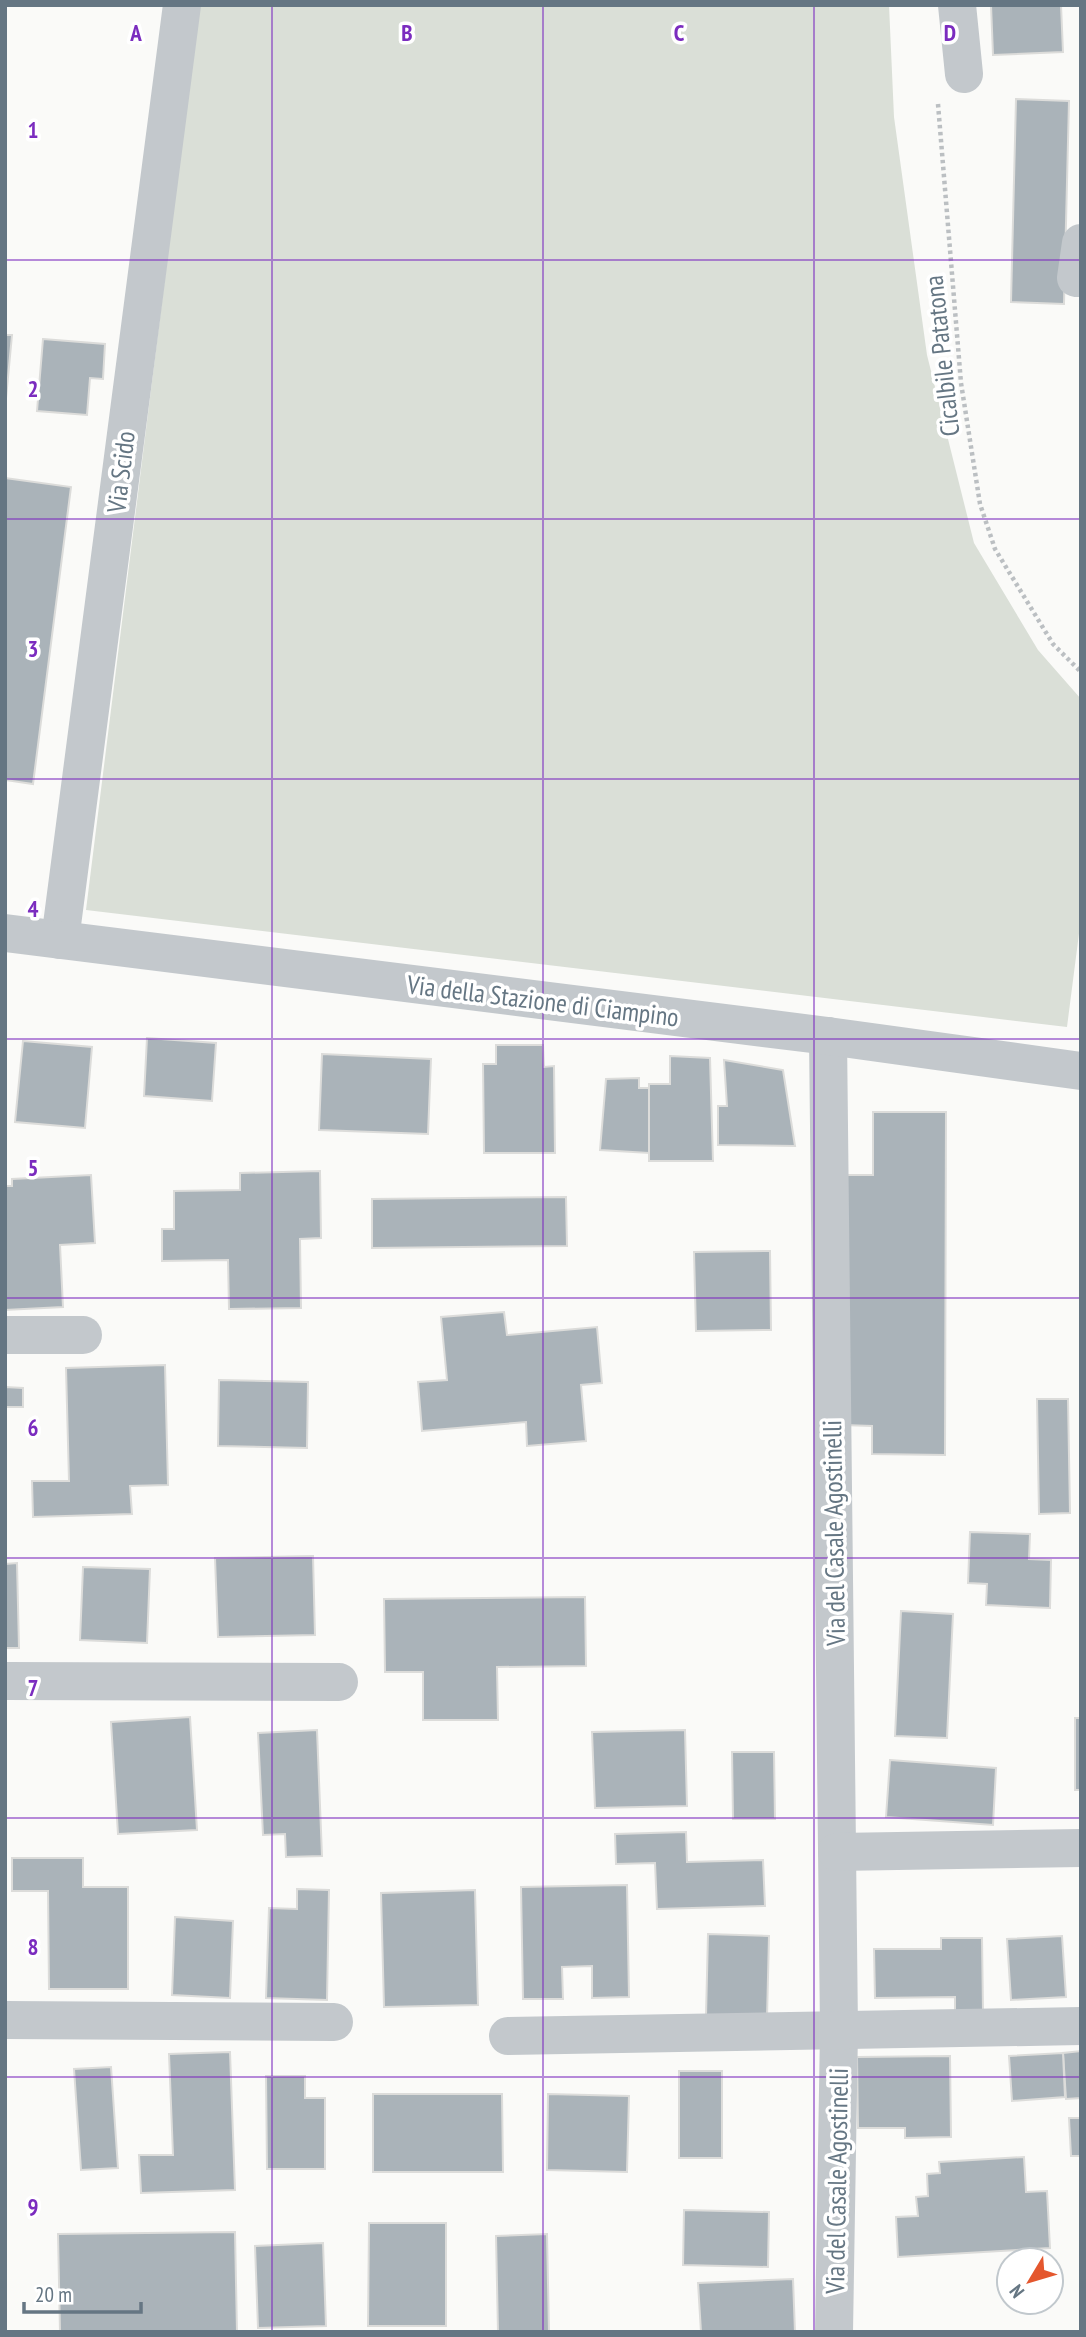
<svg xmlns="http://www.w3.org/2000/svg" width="1086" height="2337" viewBox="0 0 1086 2337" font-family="'PT Sans Narrow',sans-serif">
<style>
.green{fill:#dadfd7}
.building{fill:#aab3b9;stroke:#dcdcda;stroke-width:2}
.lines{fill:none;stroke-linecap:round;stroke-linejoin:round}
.path{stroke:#bbbfc2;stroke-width:4.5;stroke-dasharray:3.5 3.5;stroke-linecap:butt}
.minor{stroke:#c3c8cc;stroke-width:38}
.tertiary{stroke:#c3c8cc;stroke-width:38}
.grid{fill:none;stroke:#7b2cbf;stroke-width:2;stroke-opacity:0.55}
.labels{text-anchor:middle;stroke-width:7;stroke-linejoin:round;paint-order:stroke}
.street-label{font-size:26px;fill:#657683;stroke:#fff}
.grid-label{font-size:23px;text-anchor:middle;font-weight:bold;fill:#7b2cbf;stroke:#fff;stroke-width:7;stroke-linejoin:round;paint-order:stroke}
</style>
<rect width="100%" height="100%" fill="#fafaf8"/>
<polygon class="green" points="199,5 889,5 894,117 927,355 974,543 1038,650 1081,699 1081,918 1067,1027 86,910"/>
<g class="building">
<polygon points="991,5 1061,5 1063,52 993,55"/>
<polygon points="1016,99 1069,101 1064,304 1011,302"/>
<polygon points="5,335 12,335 5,409"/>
<polygon points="43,339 105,344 103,379 90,378 87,415 37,411"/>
<polygon points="5,478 71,487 33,784 5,780"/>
<polygon points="147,1038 216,1043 212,1101 144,1096"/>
<polygon points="23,1041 92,1047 85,1128 15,1122"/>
<polygon points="496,1045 543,1045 544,1067 554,1066 555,1153 484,1153 483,1064 496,1064"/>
<polygon points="322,1054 431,1059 428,1134 319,1130"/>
<polygon points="670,1056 710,1058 713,1161 649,1161 649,1084 670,1084"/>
<polygon points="724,1060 783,1070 795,1146 718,1145 718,1106 727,1106"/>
<polygon points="639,1078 639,1088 649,1088 649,1153 600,1150 606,1079"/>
<polygon points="873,1112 946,1112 945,1455 872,1454 872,1426 843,1425 844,1175 873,1175"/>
<polygon points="320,1171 321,1238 300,1239 301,1308 229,1309 228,1260 162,1261 162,1229 174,1229 174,1191 240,1190 240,1173"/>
<polygon points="91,1175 95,1243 60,1245 63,1307 5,1310 5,1186 12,1186 12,1179"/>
<polygon points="566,1197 567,1246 372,1248 372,1199"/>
<polygon points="770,1251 771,1330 696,1331 694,1252"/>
<polygon points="504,1312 507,1335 597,1327 602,1383 581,1385 586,1441 527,1446 526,1422 422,1431 418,1382 447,1380 441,1317"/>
<polygon points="165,1365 168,1485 130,1486 132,1514 33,1517 32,1481 69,1481 66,1368"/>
<polygon points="219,1380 308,1382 307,1448 218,1446"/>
<polygon points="5,1387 23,1388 23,1407 5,1407"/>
<polygon points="1037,1399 1068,1399 1070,1513 1039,1514"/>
<polygon points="970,1532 1030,1534 1029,1559 1051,1560 1050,1608 986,1605 987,1584 968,1583"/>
<polygon points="313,1556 315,1635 218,1637 215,1558"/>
<polygon points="17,1563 19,1648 5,1648 5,1564"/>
<polygon points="83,1567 150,1569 147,1643 80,1640"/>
<polygon points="585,1597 586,1666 497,1667 498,1720 423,1720 423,1672 385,1672 384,1599"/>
<polygon points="901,1611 953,1614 947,1738 895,1736"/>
<polygon points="190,1717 197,1830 118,1834 111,1722"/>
<rect x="1075" y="1718" width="6" height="72"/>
<polygon points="317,1730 322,1856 286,1857 285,1834 263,1835 258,1733"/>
<polygon points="685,1730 687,1806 595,1808 592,1732"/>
<polygon points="732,1752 774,1752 775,1819 733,1819"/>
<polygon points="890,1760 996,1768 993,1825 886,1817"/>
<polygon points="686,1832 687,1862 763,1860 765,1906 657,1909 655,1863 616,1864 615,1834"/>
<polygon points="12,1858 83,1858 83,1887 128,1887 128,1989 49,1989 48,1891 12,1891"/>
<polygon points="627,1885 629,1997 592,1998 592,1966 562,1967 563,1999 523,1999 521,1887"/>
<polygon points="297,1889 329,1890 327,2000 266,1998 269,1908 297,1909"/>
<polygon points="475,1890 478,2005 384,2007 381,1893"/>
<polygon points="175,1917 233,1921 230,1998 172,1995"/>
<polygon points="708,1934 769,1936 767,2018 706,2016"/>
<polygon points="1062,1936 1066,1997 1011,2000 1007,1939"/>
<polygon points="941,1938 982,1938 983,2011 955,2012 955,1997 875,1998 874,1949 941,1949"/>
<polygon points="1081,2051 1081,2098 1066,2099 1063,2053"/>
<polygon points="230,2052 235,2190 141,2193 139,2155 173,2155 169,2054"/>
<polygon points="1063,2053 1065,2097 1012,2101 1009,2056"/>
<polygon points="950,2056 951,2137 905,2138 905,2128 858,2128 857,2057"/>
<polygon points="111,2067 118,2168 81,2170 74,2069"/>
<rect x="679" y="2071" width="43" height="87"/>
<polygon points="266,2076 305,2076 305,2098 325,2098 325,2169 267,2169"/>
<polygon points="373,2094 502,2094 503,2172 373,2172"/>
<polygon points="548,2094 629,2096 627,2172 547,2170"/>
<polygon points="1069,2118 1081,2118 1081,2156 1071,2156"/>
<polygon points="1024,2157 1026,2192 1047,2191 1050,2248 898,2257 896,2217 918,2216 916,2197 928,2196 927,2174 940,2173 939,2162"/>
<polygon points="684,2210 769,2212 768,2267 683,2265"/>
<polygon points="369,2223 446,2223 446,2326 368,2326"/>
<polygon points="235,2232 237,2332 60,2332 58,2234"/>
<polygon points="547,2234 549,2332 498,2332 496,2236"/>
<polygon points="323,2243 326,2326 258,2328 255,2246"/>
<polygon points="793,2279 795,2332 701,2332 698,2283"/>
</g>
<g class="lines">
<polyline class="path" points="938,104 961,383 980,504 995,549 1053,644 1081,672"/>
<g class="minor">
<polyline points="957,5 964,74"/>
<polyline points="1076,278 1081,243"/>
<polyline points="60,940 182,5"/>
<polyline points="828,1036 839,2030 834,2332"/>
<polyline points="5,1335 83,1335"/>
<polyline points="5,1681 339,1682"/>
<polyline points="837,1852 1081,1848"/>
<polyline points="5,2020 334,2022"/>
<polyline points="508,2036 1081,2026"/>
</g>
<polyline class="tertiary" points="5,933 828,1036 1081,1071"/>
</g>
<path class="grid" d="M272 5V2332M543 5V2332M814 5V2332M5 260H1081M5 519H1081M5 779H1081M5 1039H1081M5 1298H1081M5 1558H1081M5 1818H1081M5 2077H1081"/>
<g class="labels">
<g class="street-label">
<text transform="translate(942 356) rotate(-96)" y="9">Cicalbile Patatona</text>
<text transform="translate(121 472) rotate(-83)" y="9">Via Scido</text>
<text transform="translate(543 1001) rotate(7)" y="9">Via della Stazione di Ciampino</text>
<text transform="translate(834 1533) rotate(-91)" y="9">Via del Casale Agostinelli</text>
<text transform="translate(837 2181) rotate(-89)" y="9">Via del Casale Agostinelli</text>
</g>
</g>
<g class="grid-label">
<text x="136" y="41">A</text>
<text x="407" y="41">B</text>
<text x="679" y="41">C</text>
<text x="950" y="41">D</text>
<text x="33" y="138">1</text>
<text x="33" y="397">2</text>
<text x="33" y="657">3</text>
<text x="33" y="917">4</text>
<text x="33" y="1176">5</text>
<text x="33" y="1436">6</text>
<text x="33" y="1696">7</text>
<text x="33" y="1955">8</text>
<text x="33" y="2215">9</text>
</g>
<rect width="1086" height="2337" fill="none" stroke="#657683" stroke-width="14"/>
<g transform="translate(1030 2281) rotate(232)"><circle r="33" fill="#ffffff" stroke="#c1c8cd" stroke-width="2"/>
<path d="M0-5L12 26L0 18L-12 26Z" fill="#e4572e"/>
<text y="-10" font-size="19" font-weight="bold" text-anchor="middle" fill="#657683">N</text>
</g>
<path d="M24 2302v10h117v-10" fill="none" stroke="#657683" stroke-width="3.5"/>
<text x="35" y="2302" font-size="21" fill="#657683" stroke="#ffffff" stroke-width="5" paint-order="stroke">20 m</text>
</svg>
